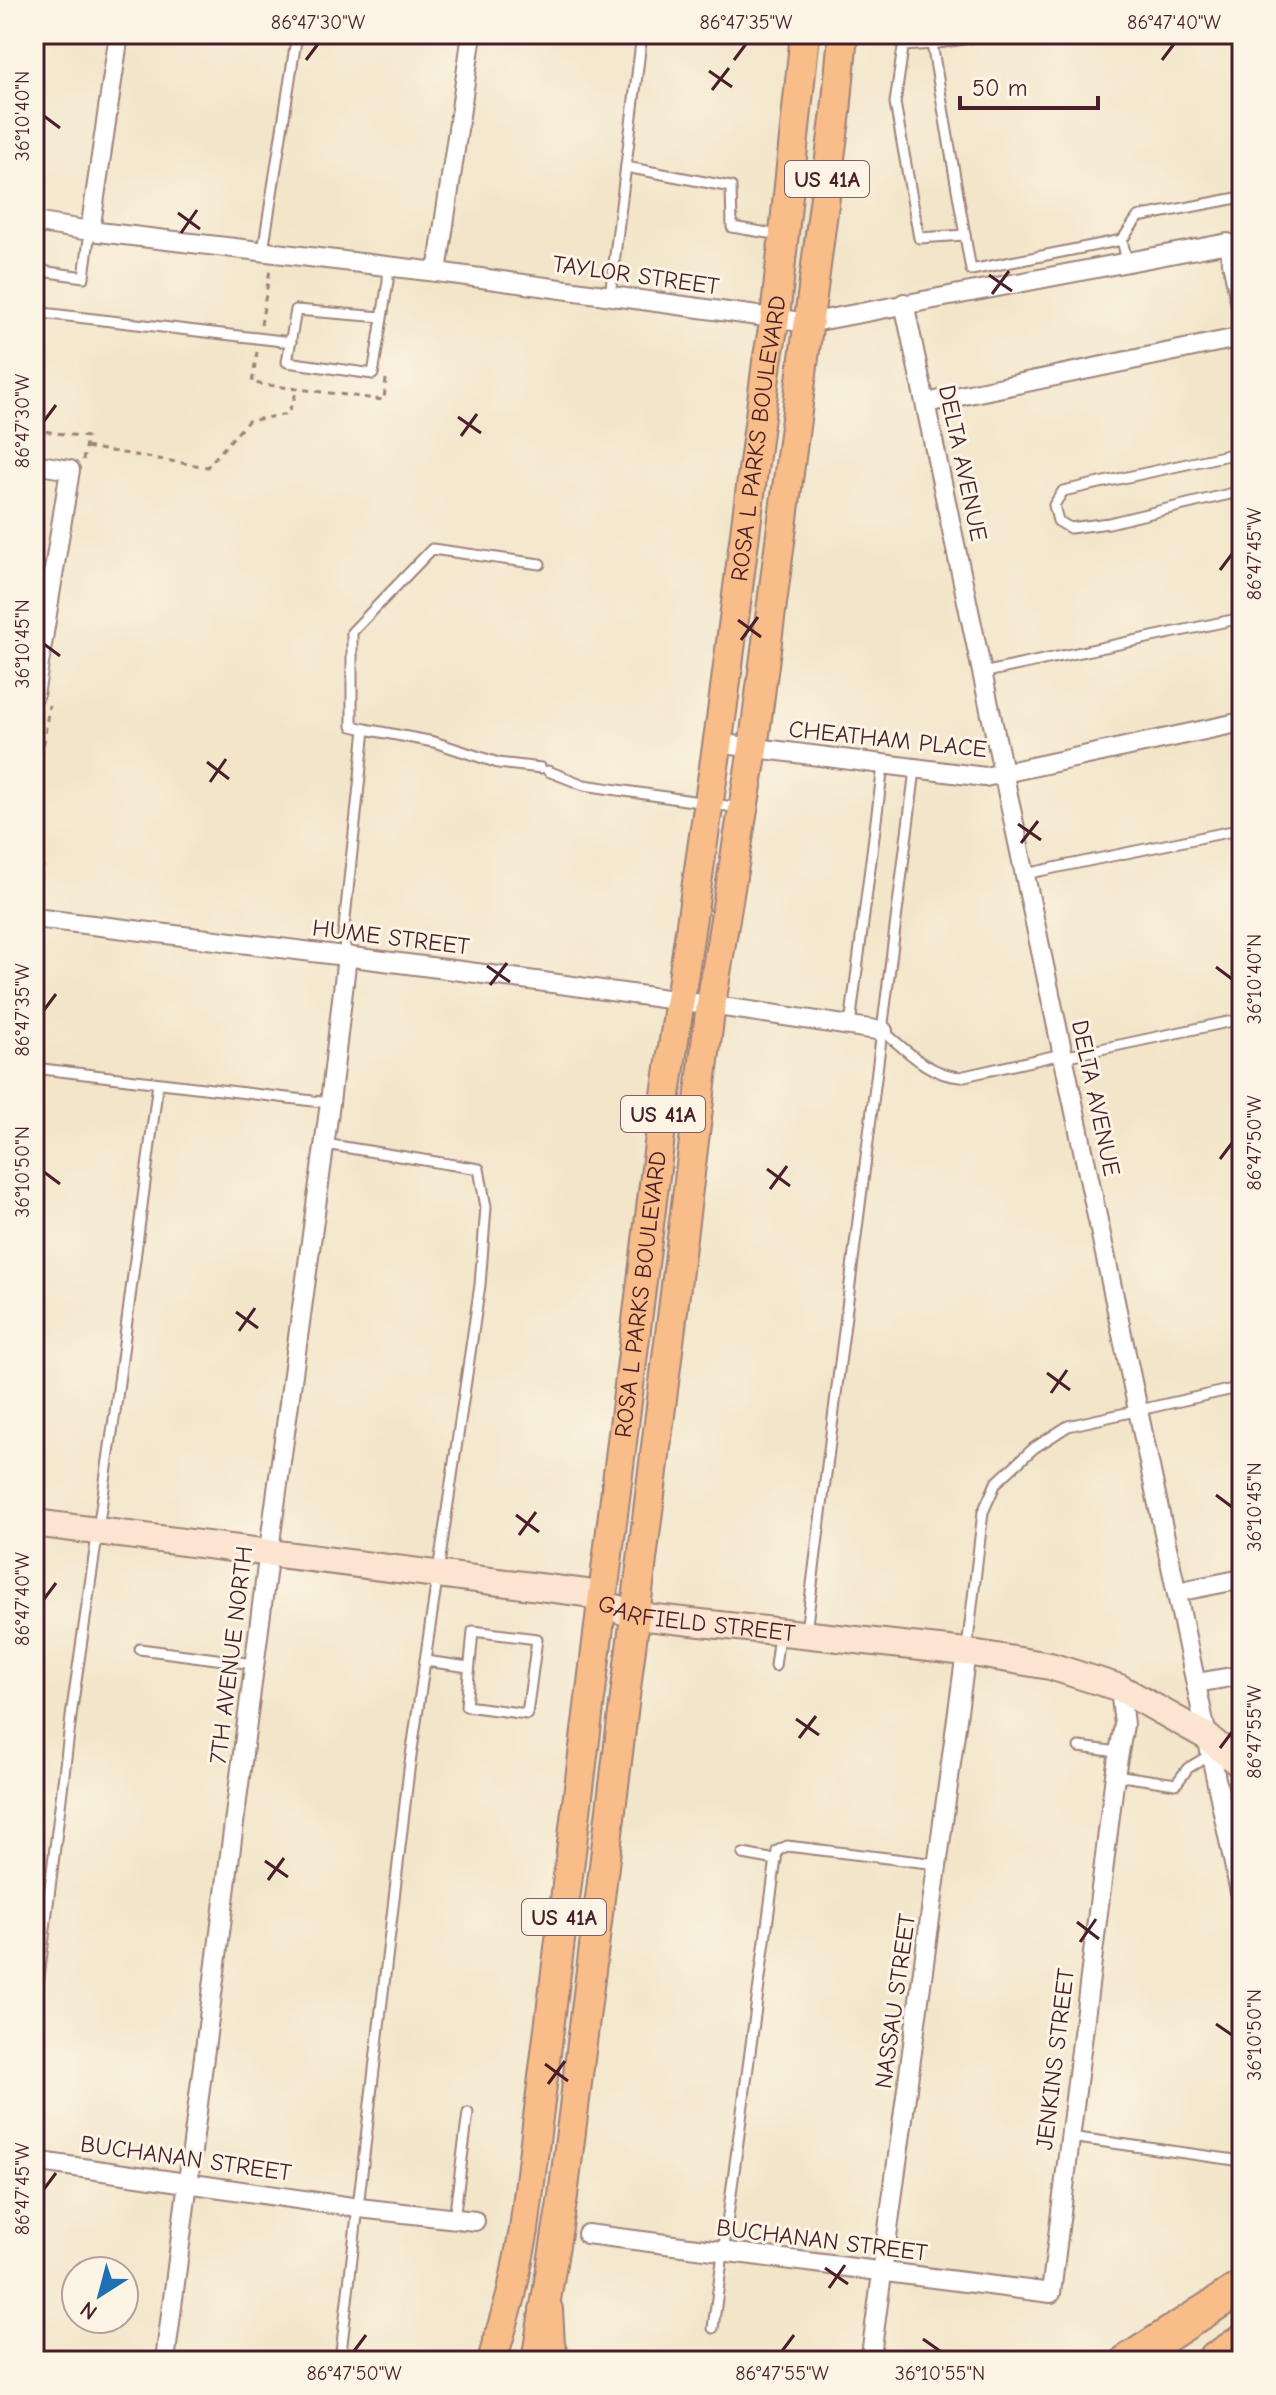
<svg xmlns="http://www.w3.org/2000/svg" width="1276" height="2395" viewBox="0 0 1276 2395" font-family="'Comic Neue',sans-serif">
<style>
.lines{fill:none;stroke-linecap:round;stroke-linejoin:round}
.lane-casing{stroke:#9e827a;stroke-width:13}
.street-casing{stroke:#9e827a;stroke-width:22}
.secondary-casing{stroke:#9e827a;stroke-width:30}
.primary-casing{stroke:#9e827a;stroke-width:32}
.highway-casing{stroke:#9e827a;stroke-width:36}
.path{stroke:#9e827a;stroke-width:3;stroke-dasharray:6 6;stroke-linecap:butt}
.lane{stroke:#fff;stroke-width:9}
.street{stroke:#fff;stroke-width:18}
.secondary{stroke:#fce5d0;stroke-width:26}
.primary{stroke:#f8bd89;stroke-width:28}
.highway{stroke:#f8bd89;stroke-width:32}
.ticks{fill:none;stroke:#4a1f2b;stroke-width:3}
.labels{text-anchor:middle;stroke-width:6;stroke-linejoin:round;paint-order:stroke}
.shield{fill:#fcf5e5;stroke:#7f5f63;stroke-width:2}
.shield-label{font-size:22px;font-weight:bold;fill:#4a1f2b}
.street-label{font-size:24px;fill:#4a1f2b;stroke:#fcf5e5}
.neatline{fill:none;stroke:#4a1f2b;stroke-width:3}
.ticks-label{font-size:20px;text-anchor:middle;fill:#4a1f2b}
</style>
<rect width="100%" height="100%" fill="#fcf5e5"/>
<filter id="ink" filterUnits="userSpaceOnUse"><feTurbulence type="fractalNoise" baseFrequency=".0125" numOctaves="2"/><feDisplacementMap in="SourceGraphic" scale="16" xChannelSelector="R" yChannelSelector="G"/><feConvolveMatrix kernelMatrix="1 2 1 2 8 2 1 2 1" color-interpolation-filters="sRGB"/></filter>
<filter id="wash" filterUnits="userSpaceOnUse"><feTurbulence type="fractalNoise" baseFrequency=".006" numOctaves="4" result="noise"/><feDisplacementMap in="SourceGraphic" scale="32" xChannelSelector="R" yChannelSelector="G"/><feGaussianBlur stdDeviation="1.8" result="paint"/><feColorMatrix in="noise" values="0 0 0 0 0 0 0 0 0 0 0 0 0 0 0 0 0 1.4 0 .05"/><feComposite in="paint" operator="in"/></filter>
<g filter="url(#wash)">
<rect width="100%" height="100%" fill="#f2e5c9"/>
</g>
<g filter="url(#ink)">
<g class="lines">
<g class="lane-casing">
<g id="lane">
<polyline points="905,34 895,103 919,238 965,235"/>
<polyline points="994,34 932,44 971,270 1122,240 1127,261"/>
<polyline points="904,46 932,44"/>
<polyline points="626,167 731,187 732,227 780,235"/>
<polyline points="1122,240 1138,217 1242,197"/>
<polyline points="263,251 297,34"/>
<polyline points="34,270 84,277 90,231"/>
<polyline points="610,296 642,34"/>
<polyline points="34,312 291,342"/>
<polyline points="382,317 296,310 287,362 373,374 388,281 388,266"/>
<polyline points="1242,452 1063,491 1054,505 1058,521 1070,528 1109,523 1242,491"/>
<polyline points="982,673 1242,618"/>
<polyline points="365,729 434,742 498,763 541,768"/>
<polyline points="548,771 584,785 740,808"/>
<polyline points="1025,874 1242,829"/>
<polyline points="347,956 343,937 365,729 352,726 352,632 432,549 540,564"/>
<polyline points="850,1025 883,766"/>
<path d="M883 1031C906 1050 929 1075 960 1077L1062 1054"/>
<polyline points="1063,1057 1242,1019"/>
<polyline points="34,1068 330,1103"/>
<polyline points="325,1144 479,1169 486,1207 480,1285 409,1770 340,2361"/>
<polygon points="473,1631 537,1639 527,1714 466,1706"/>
<polyline points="806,1632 915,770"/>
<polyline points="140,1649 254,1664"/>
<polyline points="967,1649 983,1512 996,1483 1034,1448 1068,1426 1242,1387"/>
<polyline points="425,1661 469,1667"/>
<polyline points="775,1666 779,1635"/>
<polyline points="1079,1747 1119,1752"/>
<polyline points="1115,1775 1176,1784 1188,1768 1210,1755"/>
<polyline points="743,1854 776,1860"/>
<polyline points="34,2018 72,1709 116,1405 158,1083"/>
<polyline points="1070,2137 1242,2161"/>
<polyline points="454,2219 468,2113"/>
<polyline points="713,2328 777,1851 787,1846 937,1864"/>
</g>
</g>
<g class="street-casing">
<g id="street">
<polyline points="34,222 90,231 437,272 808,323 1228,243 1242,310"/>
<polyline points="90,231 119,34"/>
<polyline points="437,272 472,34"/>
<polyline points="904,303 1242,1902"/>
<polyline points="926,403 1242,337"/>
<polyline points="34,464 70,470 34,695"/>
<polyline points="716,743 985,777 1242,722"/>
<path d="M34 918C318 952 601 987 883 1031"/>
<polyline points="1177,1592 1242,1579"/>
<polyline points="1197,1683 1242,1675"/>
<polyline points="34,2161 359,2208 475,2221"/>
<polyline points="587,2234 1051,2293 1115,1775 1124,1725 1120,1688"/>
<polyline points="871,2355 966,1652"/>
<polyline points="165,2361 271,1535 330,1103 347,956"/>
</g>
</g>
<g class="secondary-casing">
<g id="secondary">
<path id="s1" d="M34 1523 586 1593 602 1603 637 1616 966 1652 1050 1666 1120 1688 1206 1736 1242 1766"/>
</g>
</g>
<g class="primary-casing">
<g id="primary">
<path id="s2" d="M492 2361 511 2296 524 2230 660 1136 722 712 767 362 775 318 805 34"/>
<polyline points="536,2361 563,2196 711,1004 753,749 836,112 843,34"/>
</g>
</g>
<g class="highway-casing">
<g id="highway">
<polyline points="546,2310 548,2344 553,2361"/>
<polyline points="1127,2361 1242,2287"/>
<polyline points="1212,2361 1242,2341"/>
</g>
</g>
<g class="path">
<polyline points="261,325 270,269"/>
<polyline points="257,352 252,383 384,400 386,379"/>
<polyline points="34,430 87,437 83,460"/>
<polyline points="86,447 207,467 248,421 288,414 298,388"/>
<polyline points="34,552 42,496 39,484"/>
<polyline points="34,816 49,705"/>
<polyline points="34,852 43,867 36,902"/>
</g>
<use href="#lane" class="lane"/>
<use href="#street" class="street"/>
<use href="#secondary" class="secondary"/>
<use href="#primary" class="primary"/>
<use href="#highway" class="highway"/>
</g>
</g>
<path class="ticks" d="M306 60 318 44M734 60 746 44M1162 60 1174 44M709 71 732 87M712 90 729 68M44 116 60 128M178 213 200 229M181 233 197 210M989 275 1012 291M992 294 1009 271M458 417 481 433M44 421 56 405M461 436 477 414M1220 570 1232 554M738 620 761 637M741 640 758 617M44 644 60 656M207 762 229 779M210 782 226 759M1018 824 1041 840M1021 843 1038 821M487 966 510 982M1216 967 1232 979M490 985 507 963M44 1010 56 994M1220 1159 1232 1143M767 1169 790 1186M44 1172 60 1184M770 1189 787 1166M236 1312 258 1328M239 1331 255 1308M1047 1373 1070 1390M1051 1393 1067 1370M1216 1495 1232 1507M516 1515 539 1532M519 1535 536 1512M44 1599 56 1583M796 1719 819 1735M799 1738 816 1716M1220 1748 1232 1732M265 1861 288 1877M268 1880 284 1858M1077 1922 1099 1939M1080 1942 1096 1919M1216 2024 1232 2035M545 2064 568 2081M548 2084 565 2061M44 2189 56 2173M825 2268 848 2284M829 2288 845 2265M923 2339 940 2351M354 2351 366 2335M782 2351 794 2335"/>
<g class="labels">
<g class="shield">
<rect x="785" y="161" width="84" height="36" rx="6"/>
<rect x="621" y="1096" width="84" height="36" rx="6"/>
<rect x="522" y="1899" width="84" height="36" rx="6"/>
</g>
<g class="shield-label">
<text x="827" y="187">US 41A</text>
<text x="663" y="1122">US 41A</text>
<text x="564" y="1925">US 41A</text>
</g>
<g class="street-label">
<text transform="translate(636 275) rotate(8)" y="8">TAYLOR STREET</text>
<text dy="8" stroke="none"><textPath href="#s2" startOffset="1942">ROSA L PARKS BOULEVARD</textPath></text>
<text transform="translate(963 463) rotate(78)" y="8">DELTA AVENUE</text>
<text transform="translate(888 739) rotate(6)" y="8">CHEATHAM PLACE</text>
<text transform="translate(391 937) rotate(7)" y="8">HUME STREET</text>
<text transform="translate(1096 1098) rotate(78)" y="8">DELTA AVENUE</text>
<text dy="8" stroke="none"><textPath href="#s2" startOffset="1078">ROSA L PARKS BOULEVARD</textPath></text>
<text dy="8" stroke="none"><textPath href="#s1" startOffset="672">GARFIELD STREET</textPath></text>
<text transform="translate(231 1655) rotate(-83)" y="8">7TH AVENUE NORTH</text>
<text transform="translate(895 2001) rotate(-82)" y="8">NASSAU STREET</text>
<text transform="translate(1055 2059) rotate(-83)" y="8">JENKINS STREET</text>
<text transform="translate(186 2158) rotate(8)" y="8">BUCHANAN STREET</text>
<text transform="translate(822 2240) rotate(7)" y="8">BUCHANAN STREET</text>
</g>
</g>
<rect width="1276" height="2395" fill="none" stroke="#fcf5e5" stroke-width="88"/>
<g transform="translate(100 2295) rotate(216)"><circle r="38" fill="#fcf5e5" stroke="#b59f9b" stroke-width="2"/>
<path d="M0-6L14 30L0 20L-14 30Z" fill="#1f6fb2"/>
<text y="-12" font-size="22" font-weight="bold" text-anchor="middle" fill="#4a1f2b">N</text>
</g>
<path d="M960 96v12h138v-12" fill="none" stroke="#4a1f2b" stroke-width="4"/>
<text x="972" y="96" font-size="24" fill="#4a1f2b" stroke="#fcf5e5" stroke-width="6" paint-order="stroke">50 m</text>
<rect x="44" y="44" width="1188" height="2307" class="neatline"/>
<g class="ticks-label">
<text x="318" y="29">86°47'30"W</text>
<text x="746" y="29">86°47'35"W</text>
<text x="1174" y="29">86°47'40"W</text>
<text transform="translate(22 116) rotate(-90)" y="7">36°10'40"N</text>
<text transform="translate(22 421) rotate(-90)" y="7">86°47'30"W</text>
<text transform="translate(1254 554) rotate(-90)" y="7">86°47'45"W</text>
<text transform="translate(22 644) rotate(-90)" y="7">36°10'45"N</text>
<text transform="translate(1254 979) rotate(-90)" y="7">36°10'40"N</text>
<text transform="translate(22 1010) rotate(-90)" y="7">86°47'35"W</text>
<text transform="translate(1254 1143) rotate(-90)" y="7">86°47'50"W</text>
<text transform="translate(22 1172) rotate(-90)" y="7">36°10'50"N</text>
<text transform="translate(1254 1507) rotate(-90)" y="7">36°10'45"N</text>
<text transform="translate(22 1599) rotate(-90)" y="7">86°47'40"W</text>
<text transform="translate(1254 1732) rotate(-90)" y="7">86°47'55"W</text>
<text transform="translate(1254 2035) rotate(-90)" y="7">36°10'50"N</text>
<text transform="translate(22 2189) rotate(-90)" y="7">86°47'45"W</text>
<text x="354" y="2380">86°47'50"W</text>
<text x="782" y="2380">86°47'55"W</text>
<text x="940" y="2380">36°10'55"N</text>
</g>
</svg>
